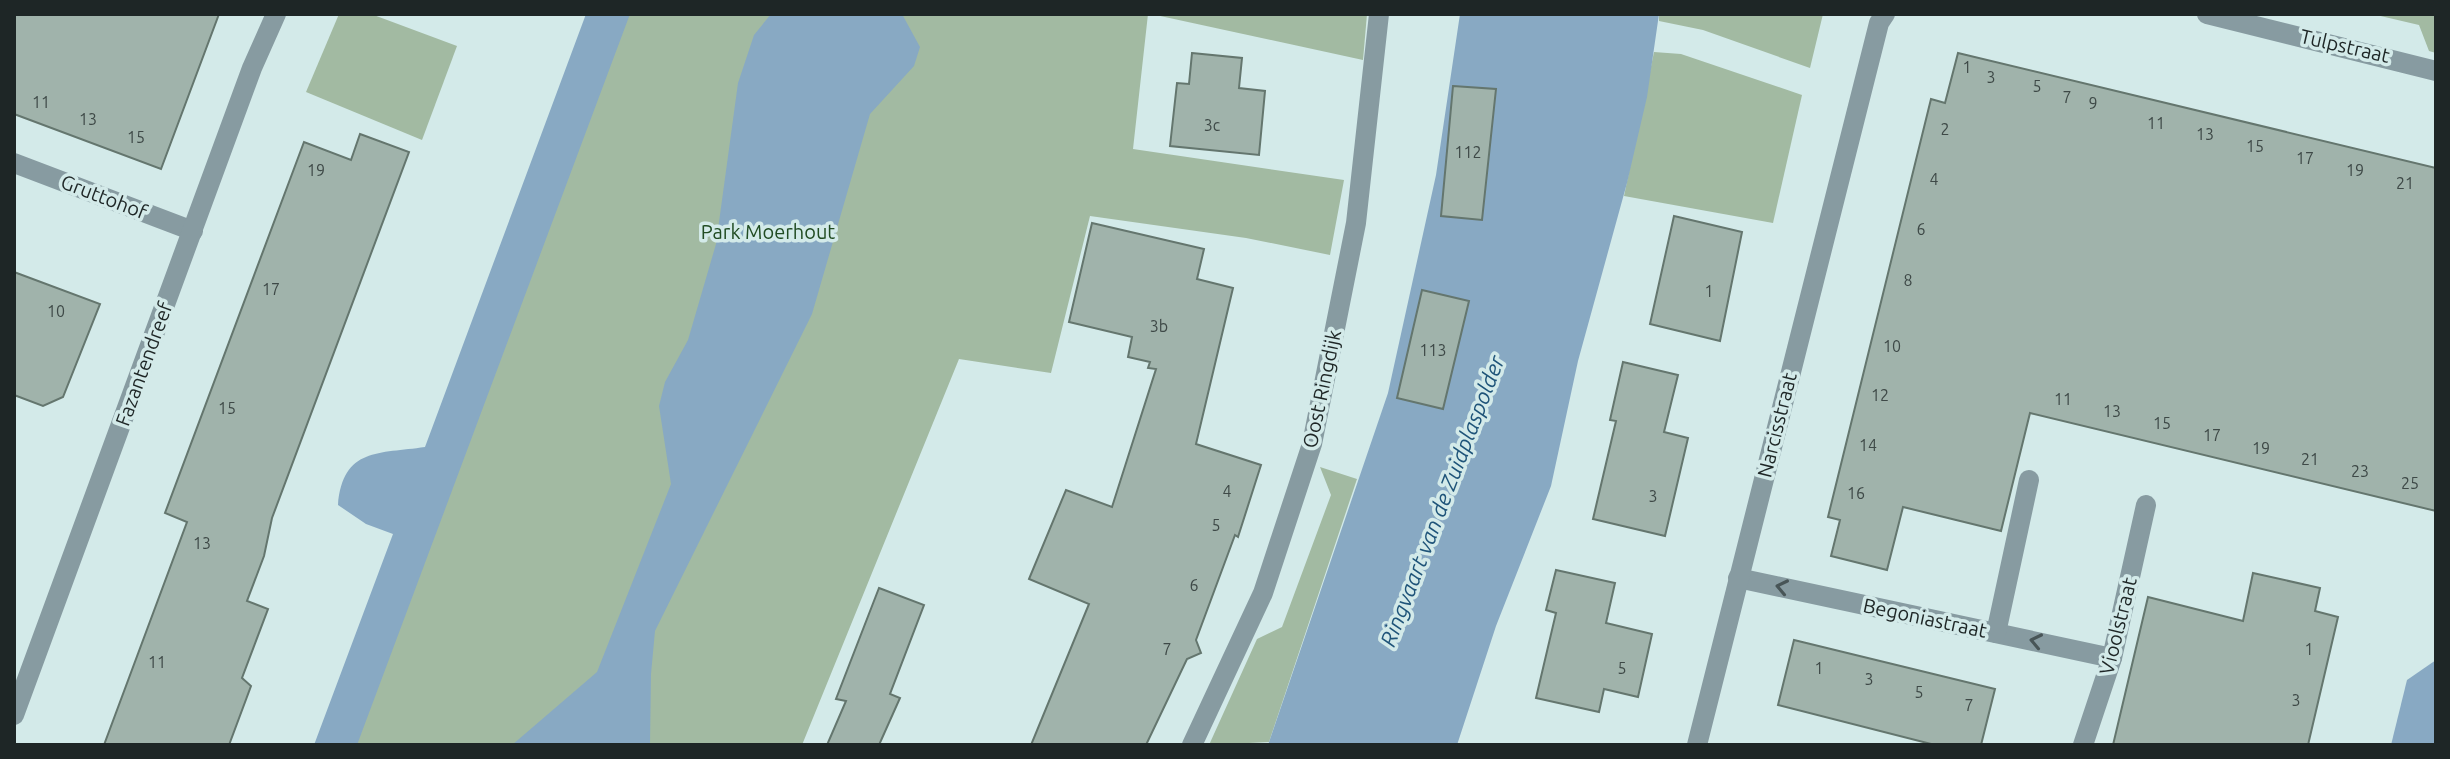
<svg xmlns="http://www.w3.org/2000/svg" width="2450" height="759" viewBox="0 0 2450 759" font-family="Ubuntu,sans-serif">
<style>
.green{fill:#a2baa2}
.water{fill:#88a9c3}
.building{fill:#a0b3ab;stroke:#64766e;stroke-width:2}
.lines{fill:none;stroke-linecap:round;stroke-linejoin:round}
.minor{stroke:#879ba1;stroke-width:20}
.oneway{stroke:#485557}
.labels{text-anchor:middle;stroke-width:7;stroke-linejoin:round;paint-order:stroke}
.number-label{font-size:16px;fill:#3e4947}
.street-label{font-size:20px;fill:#1e2626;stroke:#d3eae9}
.park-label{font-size:20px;fill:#214c23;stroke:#d3eae9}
.water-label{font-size:22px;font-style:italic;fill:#1f5479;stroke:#d3eae9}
</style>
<rect width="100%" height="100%" fill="#d3eae9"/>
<g class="green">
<polygon points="339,14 371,14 457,46 422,140 306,92"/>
<polygon points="618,14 1148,14 1133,149 1344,180 1330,255 1246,238 1090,216 1051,373 959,359 802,745 344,745"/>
<polygon points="1151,14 1367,14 1363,60"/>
<polygon points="1659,14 1823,14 1810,68 1703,30 1659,21"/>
<polygon points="2372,14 2436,14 2436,53 2429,51 2419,25"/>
<polygon points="1654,52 1681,54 1802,95 1773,223 1624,196"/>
<polygon points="1320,467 1357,479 1269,742 1209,745 1257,639 1282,627 1331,495"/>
</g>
<g class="water">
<path d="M586 14H630L357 745H314L393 534 366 524 338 505C343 447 379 454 425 447Z"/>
<polygon points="771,14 902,14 920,47 914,66 870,114 812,314 655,631 651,674 650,745 512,745 597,672 671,484 659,406 665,382 688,340 716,244 738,83 754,35"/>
<polygon points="1460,14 1659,14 1647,97 1627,183 1578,361 1551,486 1496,626 1457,745 1268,745 1388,393 1436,175"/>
<polygon points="2436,660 2436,745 2391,745 2407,680"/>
</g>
<g class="building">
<polygon points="14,14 219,14 161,169 14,114"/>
<polygon points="1192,53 1242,58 1239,88 1265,91 1259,155 1170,146 1177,83 1189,84"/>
<polygon points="1958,53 2436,168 2436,511 2030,413 2001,531 1903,507 1887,570 1831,556 1840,520 1828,517 1931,99 1945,103"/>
<polygon points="1453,86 1496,89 1482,220 1441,216"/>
<polygon points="360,134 409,152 272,518 264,556 247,601 268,609 242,678 251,686 229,745 104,745 187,522 165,513 304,142 351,160"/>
<polygon points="1674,216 1742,232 1720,341 1650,324"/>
<polygon points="1092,223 1204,249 1197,279 1233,288 1196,444 1261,465 1238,537 1235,535 1196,640 1201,653 1187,659 1146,745 1031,745 1089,604 1029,579 1066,490 1112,507 1156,369 1148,368 1150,362 1128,357 1132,337 1069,322"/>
<polygon points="14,272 100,304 63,397 43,406 14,395"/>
<polygon points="1422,290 1469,301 1443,409 1397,398"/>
<polygon points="1623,362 1678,375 1664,432 1688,438 1665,536 1593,519 1616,421 1610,420"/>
<polygon points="1556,570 1615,583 1606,623 1652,634 1638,697 1604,689 1599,712 1536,698 1556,613 1546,610"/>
<polygon points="2253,573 2320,588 2315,611 2338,617 2308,745 2113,745 2148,597 2243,621"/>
<polygon points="879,588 924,605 890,694 900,698 879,745 827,745 846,701 836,699"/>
<polygon points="1794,640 1995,689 1981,745 1935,745 1778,705"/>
</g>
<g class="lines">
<g class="minor">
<polyline points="2207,14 2436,71"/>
<polyline points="14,163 193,231"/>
<polyline points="1738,578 2112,658"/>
<polyline points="1996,633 2029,480"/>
<polyline points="14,715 252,68 276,14"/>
<polyline points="1192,745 1263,593 1312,444 1356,223 1379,14"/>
<polyline points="1697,745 1879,23 1885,14"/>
<polyline points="2083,745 2112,658 2146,505"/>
</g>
</g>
<defs><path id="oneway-chevron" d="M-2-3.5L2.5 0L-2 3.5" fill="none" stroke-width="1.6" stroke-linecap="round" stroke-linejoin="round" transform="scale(2)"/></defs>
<g class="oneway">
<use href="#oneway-chevron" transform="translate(1782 587) rotate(-168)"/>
<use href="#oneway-chevron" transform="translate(2036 641) rotate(-168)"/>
</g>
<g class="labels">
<g class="number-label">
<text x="1967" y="73">1</text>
<text x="1991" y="83">3</text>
<text x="2037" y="92">5</text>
<text x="2067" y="103">7</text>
<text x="41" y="108">11</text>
<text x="2093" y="109">9</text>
<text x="88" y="125">13</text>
<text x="2156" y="129">11</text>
<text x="1212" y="131">3c</text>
<text x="1945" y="135">2</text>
<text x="2205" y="140">13</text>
<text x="136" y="143">15</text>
<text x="2255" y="152">15</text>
<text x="1468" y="158">112</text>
<text x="2305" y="164">17</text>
<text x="316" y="176">19</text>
<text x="2355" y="176">19</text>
<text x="1934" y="185">4</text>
<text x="2405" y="189">21</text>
<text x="1921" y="235">6</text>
<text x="1908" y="286">8</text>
<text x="271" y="295">17</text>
<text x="1709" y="297">1</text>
<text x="56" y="317">10</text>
<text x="1159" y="332">3b</text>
<text x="1892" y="352">10</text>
<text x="1433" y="356">113</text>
<text x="1880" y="401">12</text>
<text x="2063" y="405">11</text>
<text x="227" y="414">15</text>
<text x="2112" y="417">13</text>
<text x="2162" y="429">15</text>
<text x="2212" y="441">17</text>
<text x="1868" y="451">14</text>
<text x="2261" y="454">19</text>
<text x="2310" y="465">21</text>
<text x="2360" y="477">23</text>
<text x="2410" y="489">25</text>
<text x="1227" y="497">4</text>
<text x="1856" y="499">16</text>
<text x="1653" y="502">3</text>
<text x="1216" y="531">5</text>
<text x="202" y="549">13</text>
<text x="1194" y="591">6</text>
<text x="1167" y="655">7</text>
<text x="2309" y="655">1</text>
<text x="157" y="668">11</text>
<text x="1622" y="674">5</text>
<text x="1819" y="674">1</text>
<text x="1869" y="685">3</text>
<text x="1919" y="698">5</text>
<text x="2296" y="706">3</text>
<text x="1969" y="711">7</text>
</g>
<g class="street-label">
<text transform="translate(2345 46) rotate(13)" y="7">Tulpstraat</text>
<text transform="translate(104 197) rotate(21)" y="7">Gruttohof</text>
<text transform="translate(144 364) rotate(-70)" y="7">Fazantendreef</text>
<text transform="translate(1322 389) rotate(-78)" y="7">Oost Ringdijk</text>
<text transform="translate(1777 425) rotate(-76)" y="7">Narcisstraat</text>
<text transform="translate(1925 618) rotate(12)" y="7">Begoniastraat</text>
<text transform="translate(2118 626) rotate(-76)" y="7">Vioolstraat</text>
</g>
<g class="park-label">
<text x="768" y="239">Park Moerhout</text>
</g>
<g class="water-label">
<text transform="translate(1442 501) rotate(-69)" y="8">Ringvaart van de Zuidplaspolder</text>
</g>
</g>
<rect width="2450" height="759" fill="none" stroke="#1e2626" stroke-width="32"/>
</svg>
